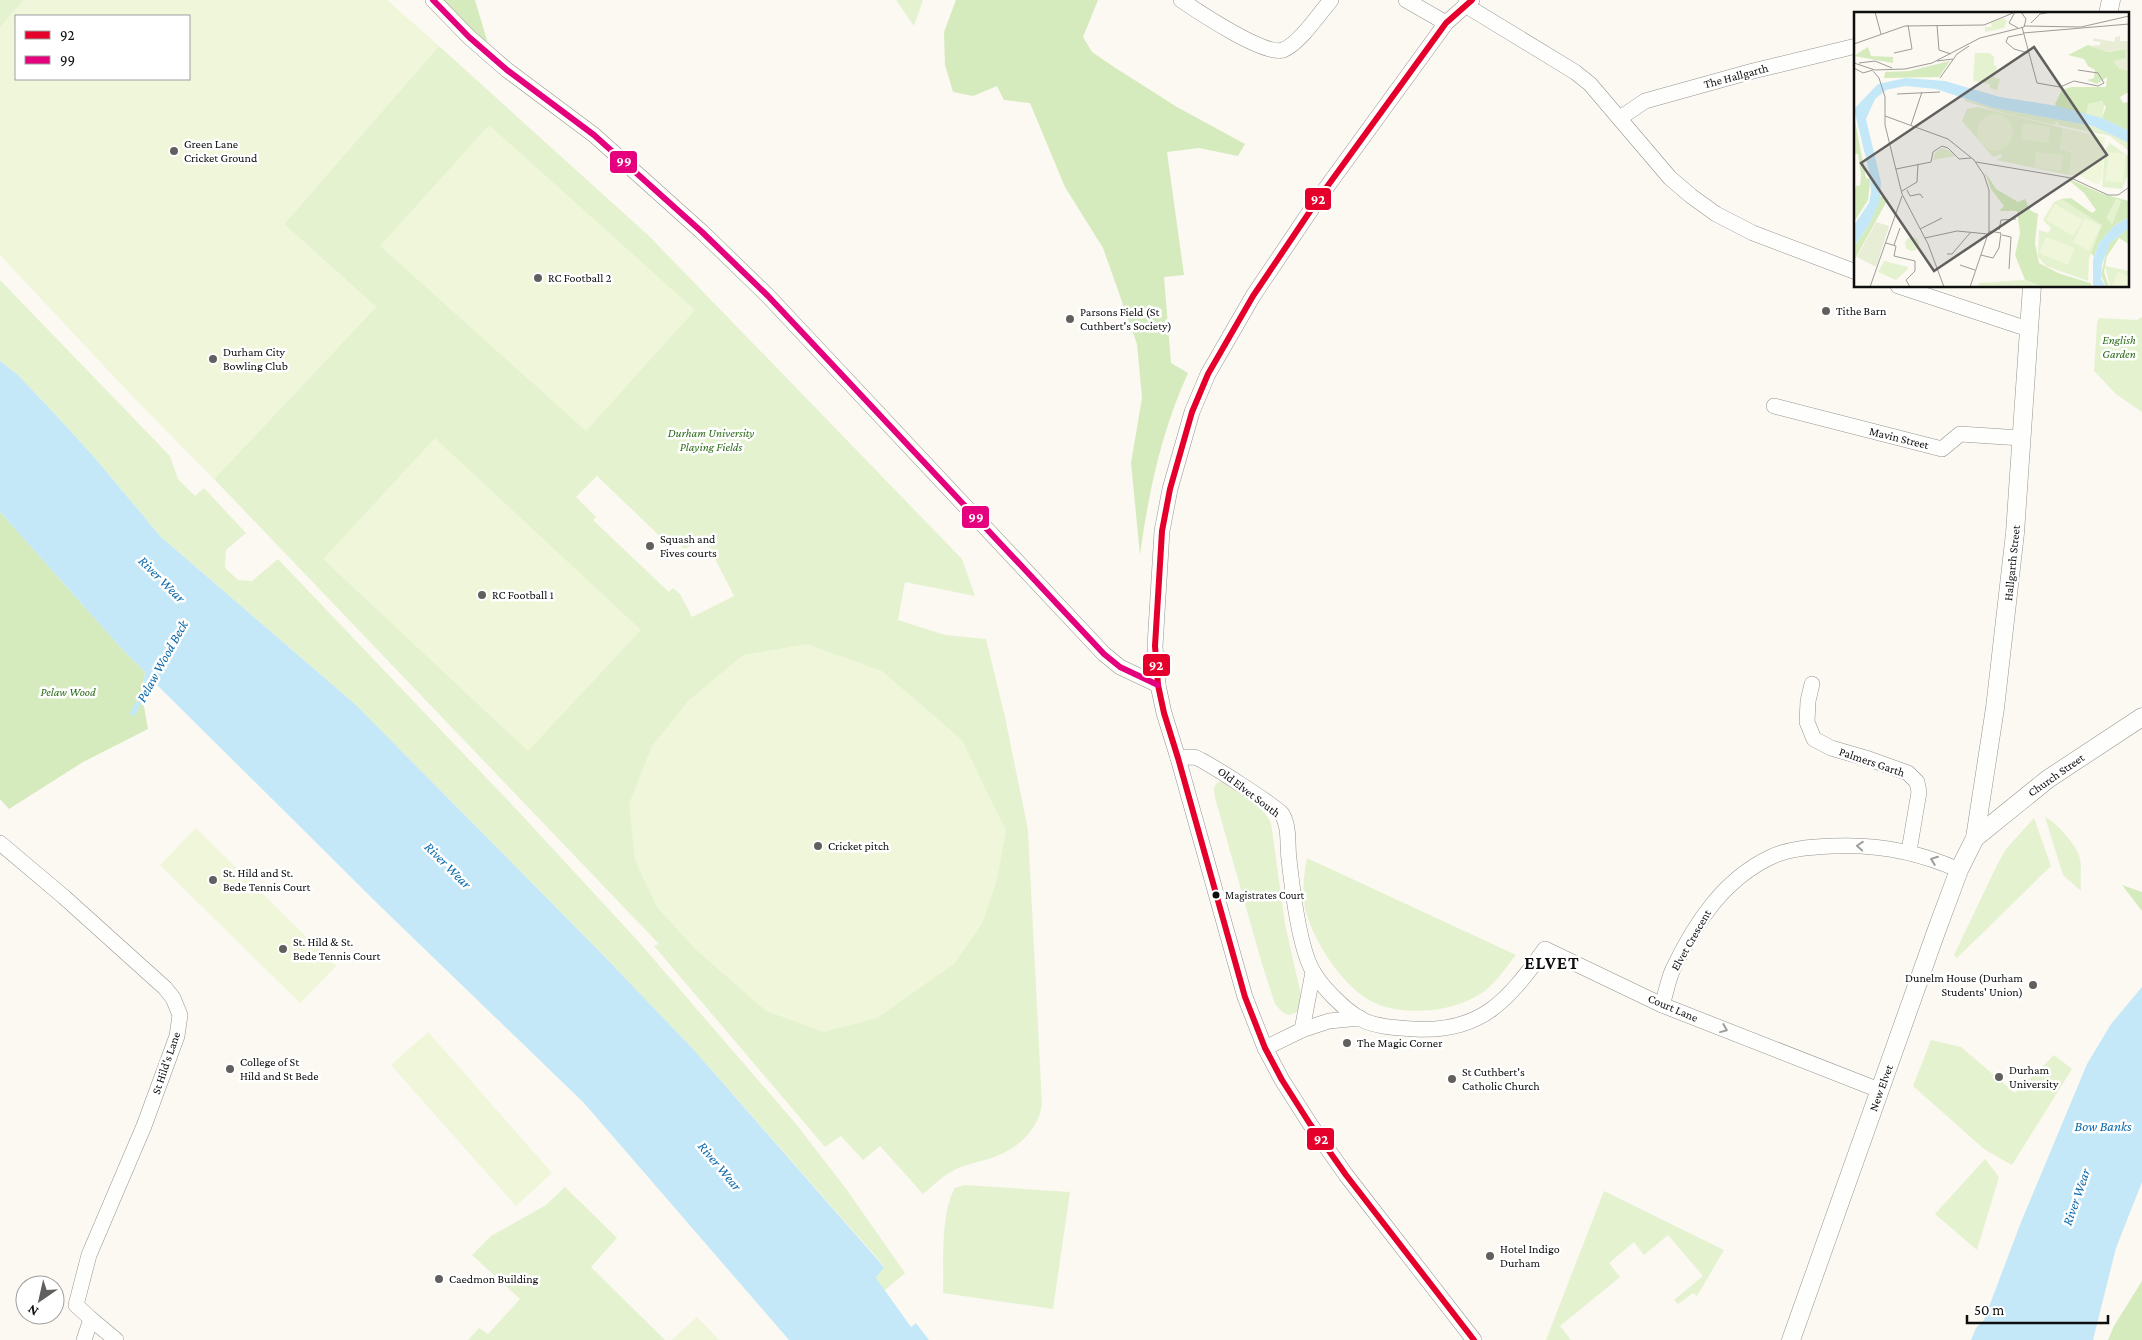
<svg xmlns="http://www.w3.org/2000/svg" width="2142" height="1340" viewBox="0 0 2142 1340" font-family="'Crimson Pro',serif">
<style>
.green{fill:#e5f2d0;fill-rule:evenodd}
.forest{fill:#d6ebbd}
.pitch{fill:#eff6da;fill-rule:evenodd}
.water{fill:#c5e8f8}
.lines{fill:none;stroke-linecap:round;stroke-linejoin:round}
.stream{stroke:#c5e8f8;stroke-width:5.5}
.minor-casing{stroke:#959491;stroke-width:16}
.tertiary-casing{stroke:#959491;stroke-width:19}
.minor{stroke:#fefefd;stroke-width:15}
.tertiary{stroke:#fefefd;stroke-width:18}
.bus-1-casing{stroke:#fff;stroke-width:10}
.bus-2-casing{stroke:#fff;stroke-width:10}
.bus-1{stroke:#e4002b;stroke-width:6}
.bus-2{stroke:#e5007d;stroke-width:6}
.oneway{stroke:#9e9e9d}
.poi-dot{fill:#61605e;stroke:#fff;stroke-width:2}
.bus-dot{fill:#0e0e0e;stroke:#fff;stroke-width:2}
.labels{text-anchor:middle;stroke-width:5;stroke-linejoin:round;paint-order:stroke}
.bus-label{font-size:11px;fill:#0e0e0e;stroke:#fff;text-anchor:start}
.street-label{font-size:12px;fill:#0e0e0e;stroke:#fff}
.poi-label{font-size:12px;fill:#0e0e0e;stroke:#fff;text-anchor:start}
.park-label{font-size:12px;font-style:italic;fill:#2b6b18;stroke:#fff}
.water-label{font-size:14px;font-style:italic;fill:#0c69aa;stroke:#fff}
.district-label{font-size:18px;font-weight:bold;letter-spacing:1px;fill:#0e0e0e;stroke:#fff}
.inset-road{fill:none;stroke:#9c9b97;stroke-width:1}
.view{fill:#61605e;fill-opacity:0.15;stroke:#61605e;stroke-width:2.5}
.inset-edge{fill:none;stroke:#0e0e0e;stroke-width:2.5}
.line-badge{stroke:#fff;stroke-width:2}
.badge-label{font-size:14px;text-anchor:middle;font-weight:bold;fill:#fff}
</style>
<rect width="100%" height="100%" fill="#fbf9f2"/>
<g class="green">
<polygon points="0,0 24,0 0,28"/>
<polygon points="896,0 923,0 914,26"/>
<path d="M439 46 649 236 962 559 975 596 905 582 898 620 945 635 986 639 1005 717 1028 830 1042 1105C1037 1133 1015 1151 988 1159 975 1163 962 1165 951 1172 941 1177 932 1187 923 1194L880 1146 863 1160 841 1136 825 1147 654 946 659 944 214 479 376 307 284 224ZM597 476 667 543 672 537 684 549 705 539 734 596 692 617 680 594 673 588 669 592 593 520 596 517 576 497Z"/>
<polygon points="0,280 170,456 178,479 195,496 204,488 246,533 226,550 225,568 238,580 252,581 278,559 518,811 638,941 796,1124 847,1190 905,1273 884,1291 876,1278 884,1266 694,1050 605,957 356,705 161,537 95,458 53,412 18,375 0,361"/>
<polygon points="2142,317 2142,412 2117,395 2094,371 2097,323 2099,318 2137,320"/>
<path d="M1221 781C1237 793 1262 804 1271 823L1285 924 1301 995 1299 1009 1295 1013 1288 1015 1282 1012 1275 1004 1262 964 1215 798C1214 790 1212 785 1221 781Z"/>
<path d="M2045 817C2056 822 2078 846 2080 859 2082 869 2080 881 2081 891L2063 875Z"/>
<polygon points="2034,818 2051,866 1957,958 1954,955 1998,863 2006,849"/>
<path d="M1307 858 1516 955C1506 967 1498 980 1486 990 1471 1001 1451 1008 1433 1010 1411 1012 1388 1011 1369 1000 1341 984 1312 939 1305 908 1302 891 1304 874 1307 858Z"/>
<polygon points="1931,1040 1961,1047 2015,1093 2054,1055 2072,1069 2012,1165 1984,1149 1913,1086"/>
<polygon points="1985,1159 1999,1177 1977,1250 1935,1214"/>
<path d="M965 1185 1070 1192 1053 1309 943 1293C944 1262 940 1214 955 1188Z"/>
<polygon points="565,1187 617,1238 591,1267 665,1340 468,1340 479,1328 488,1334 520,1299 472,1255 491,1236 546,1205"/>
<polygon points="1604,1191 1724,1250 1697,1296 1693,1293 1678,1304 1674,1300 1703,1276 1668,1235 1644,1255 1634,1242 1609,1263 1620,1277 1560,1326 1571,1340 1546,1340"/>
</g>
<g class="forest">
<polygon points="442,0 475,0 489,47"/>
<path d="M956 0H1098L1083 37 1092 52 1114 67 1177 107 1245 144 1238 156 1199 148 1167 152 1184 275 1164 277 1171 363 1188 373C1161 433 1149 490 1140 555L1131 463 1142 398 1137 344 1103 248 1065 187 1030 103 1004 100 997 86 973 96 953 92 945 65 944 32Z"/>
<polygon points="0,512 121,648 145,672 142,695 148,729 83,762 9,809 0,799"/>
<polygon points="2122,885 2142,892 2142,911"/>
<polygon points="2142,1281 2142,1340 2108,1340 2114,1326"/>
</g>
<g class="pitch">
<path d="M24 0H387L439 46 284 224 376 307 214 479 134 398 0 255V28ZM189 16V79H16V16Z"/>
<polygon points="489,125 695,310 586,431 380,246"/>
<polygon points="435,438 641,630 528,751 323,559"/>
<polygon points="807,644 882,671 962,740 1006,831 997,880 982,924 954,964 877,1018 824,1032 766,1011 695,949 657,907 635,861 629,804 652,746 688,701 743,655"/>
<polygon points="196,828 336,966 300,1003 160,865"/>
<polygon points="428,1032 552,1173 516,1206 391,1065"/>
<polygon points="697,1317 719,1340 672,1340"/>
</g>
<g class="water">
<polygon points="0,361 18,375 53,412 95,458 161,537 356,705 605,957 694,1050 884,1267 876,1278 911,1327 916,1323 929,1340 789,1340 584,1103 381,907 152,680 142,695 145,672 121,648 0,512"/>
<polygon points="2142,987 2142,1182 2116,1248 2093,1340 1971,1340 1976,1328 1984,1320 2021,1222 2087,1064 2111,1024"/>
</g>
<g class="lines">
<polyline class="stream" points="133,713 145,691"/>
<g class="minor-casing">
<g id="minor">
<polyline points="433,0 469,37 507,70 594,135 702,232 768,296 1104,654 1120,667 1158,685"/>
<path d="M1181 0C1197 11 1266 57 1283 50 1300 43 1319 14 1331 0"/>
<polyline points="1406,0 1446,23"/>
<polyline points="1472,0 1446,23 1321,195 1253,296 1208,374 1192,412 1170,489 1162,531 1155,646 1158,685 1164,713 1178,758 1245,997 1265,1048 1282,1080 1310,1124 1346,1175 1474,1340"/>
<polyline points="1465,5 1575,72 1590,84 1670,178 1691,196 1716,214 1753,233 1856,272"/>
<polyline points="1620,118 1645,101 1753,71 1856,46"/>
<polyline points="1898,286 2028,329"/>
<polyline points="1774,406 1942,449 1960,434 2021,438"/>
<polyline points="1812,684 1808,701 1807,722 1814,739 1831,748 1869,759 1908,773 1917,782 1919,792 1909,851"/>
<path d="M1178 758C1183 757 1189 757 1194 757 1203 759 1277 807 1282 814 1290 827 1287 845 1289 859 1292 887 1299 950 1314 973 1323 988 1344 1009 1359 1018 1374 1027 1397 1028 1415 1029 1482 1033 1509 999 1545 949L1662 1005 1879 1090"/>
<polyline points="0,843 64,897 165,988 173,998 180,1015 177,1036 144,1126 89,1255 76,1305 91,1319 84,1340"/>
<path d="M1662 1005C1666 993 1668 980 1673 969 1695 923 1724 879 1771 857 1789 848 1814 847 1834 846 1879 844 1919 852 1959 870"/>
<polyline points="1302,1030 1313,972"/>
<polyline points="1265,1048 1302,1030 1329,1021 1360,1018"/>
<polyline points="91,1319 116,1340"/>
</g>
</g>
<g class="tertiary-casing">
<g id="tertiary">
<polyline points="2108,14 2111,0"/>
<polyline points="1975,838 2048,779 2142,717"/>
<polyline points="1791,1340 1936,932 1959,870 1975,838 1995,708 2015,533 2032,286"/>
</g>
</g>
<use href="#minor" class="minor"/>
<use href="#tertiary" class="tertiary"/>
<g class="bus-1-casing">
<polyline id="bus-1" points="1472,0 1446,23 1321,195 1253,296 1208,374 1192,412 1170,489 1162,531 1155,646 1158,685 1164,713 1178,758 1245,997 1265,1048 1282,1080 1310,1124 1346,1175 1474,1340"/>
</g>
<g class="bus-2-casing">
<polyline id="bus-2" points="433,0 469,37 507,70 594,135 702,232 768,296 1104,654 1120,667 1158,685"/>
</g>
<use href="#bus-1" class="bus-1"/>
<use href="#bus-2" class="bus-2"/>
</g>
<defs><path id="oneway-chevron" d="M-2-3.5L2.5 0L-2 3.5" fill="none" stroke-width="1.6" stroke-linecap="round" stroke-linejoin="round" transform="scale(1.25)"/></defs>
<g class="oneway">
<use href="#oneway-chevron" transform="translate(1860 846) rotate(-176)"/>
<use href="#oneway-chevron" transform="translate(1934 860) rotate(-159)"/>
<use href="#oneway-chevron" transform="translate(1724 1029) rotate(22)"/>
</g>
<g class="poi-dot">
<circle cx="174" cy="151" r="5"/>
<circle cx="538" cy="278" r="5"/>
<circle cx="1826" cy="311" r="5"/>
<circle cx="1070" cy="319" r="5"/>
<circle cx="213" cy="359" r="5"/>
<circle cx="650" cy="546" r="5"/>
<circle cx="482" cy="595" r="5"/>
<circle cx="818" cy="846" r="5"/>
<circle cx="213" cy="880" r="5"/>
<circle cx="283" cy="949" r="5"/>
<circle cx="2033" cy="985" r="5"/>
<circle cx="1347" cy="1043" r="5"/>
<circle cx="230" cy="1069" r="5"/>
<circle cx="1999" cy="1077" r="5"/>
<circle cx="1452" cy="1079" r="5"/>
<circle cx="1490" cy="1256" r="5"/>
<circle cx="439" cy="1279" r="5"/>
</g>
<circle class="bus-dot" cx="1216" cy="895" r="4.5"/>
<g class="labels">
<g class="bus-label">
<text x="1225" y="899">Magistrates Court</text>
</g>
<g class="street-label">
<text transform="translate(1736 76) rotate(-15)" y="4">The Hallgarth</text>
<text transform="translate(1899 438) rotate(14)" y="4">Mavin Street</text>
<text transform="translate(2012 563) rotate(-84)" y="4">Hallgarth Street</text>
<text transform="translate(1872 762) rotate(19)" y="4">Palmers Garth</text>
<text transform="translate(2056 775) rotate(-35)" y="4">Church Street</text>
<text transform="translate(1249 792) rotate(37)" y="4">Old Elvet South</text>
<text transform="translate(1691 940) rotate(-60)" y="4">Elvet Crescent</text>
<text transform="translate(1673 1008) rotate(23)" y="4">Court Lane</text>
<text transform="translate(166 1063) rotate(-71)" y="4">St Hild's Lane</text>
<text transform="translate(1881 1088) rotate(-70)" y="4">New Elvet</text>
</g>
<g class="poi-label">
<text x="184" y="148">Green Lane<tspan x="184" dy="14">Cricket Ground</tspan></text>
<text x="548" y="282">RC Football 2</text>
<text x="1836" y="315">Tithe Barn</text>
<text x="1080" y="316">Parsons Field (St<tspan x="1080" dy="14">Cuthbert's Society)</tspan></text>
<text x="223" y="356">Durham City<tspan x="223" dy="14">Bowling Club</tspan></text>
<text x="660" y="543">Squash and<tspan x="660" dy="14">Fives courts</tspan></text>
<text x="492" y="599">RC Football 1</text>
<text x="828" y="850">Cricket pitch</text>
<text x="223" y="877">St. Hild and St.<tspan x="223" dy="14">Bede Tennis Court</tspan></text>
<text x="293" y="946">St. Hild &amp; St.<tspan x="293" dy="14">Bede Tennis Court</tspan></text>
<text x="2023" y="982" text-anchor="end">Dunelm House (Durham<tspan x="2023" dy="14">Students' Union)</tspan></text>
<text x="1357" y="1047">The Magic Corner</text>
<text x="240" y="1066">College of St<tspan x="240" dy="14">Hild and St Bede</tspan></text>
<text x="2009" y="1074">Durham<tspan x="2009" dy="14">University</tspan></text>
<text x="1462" y="1076">St Cuthbert's<tspan x="1462" dy="14">Catholic Church</tspan></text>
<text x="1500" y="1253">Hotel Indigo<tspan x="1500" dy="14">Durham</tspan></text>
<text x="449" y="1283">Caedmon Building</text>
</g>
<g class="park-label">
<text x="2119" y="344">English<tspan x="2119" dy="14">Garden</tspan></text>
<text x="711" y="437">Durham University<tspan x="711" dy="14">Playing Fields</tspan></text>
<text x="68" y="696">Pelaw Wood</text>
</g>
<g class="water-label">
<text transform="translate(162 579) rotate(45)" y="5">River Wear</text>
<text transform="translate(162 661) rotate(-61)" y="5">Pelaw Wood Beck</text>
<text transform="translate(448 865) rotate(45)" y="5">River Wear</text>
<text x="2103" y="1131">Bow Banks</text>
<text transform="translate(720 1166) rotate(50)" y="5">River Wear</text>
<text transform="translate(2076 1197) rotate(-71)" y="5">River Wear</text>
</g>
<g class="district-label">
<text x="1552" y="969">ELVET</text>
</g>
</g>
<g transform="translate(1854 12)">
<rect width="275" height="275" fill="#fbf9f2"/>
<path d="M149 6 153 9 150 16 131 20V15H138L137 11ZM121 41H136L140 45V53L143 54 140 66 146 67 143 78 136 76V72L119 69ZM111 87 140 96 239 114 274 130 275 139 256 124 204 113V109L200 113 150 101 111 89ZM241 89 251 90 248 106 232 103V94ZM124 95 209 116 206 138 218 140 215 163 142 148 148 145 147 142 139 145 108 109 113 97ZM256 131 274 144 275 160 268 177 248 175 251 138ZM88 136 96 139 101 144 79 148 81 141ZM207 187 248 213 235 247 234 269 192 254 184 245 185 218 194 221 197 216 189 208 200 190ZM262 187 267 189 258 212 253 207ZM51 232a7 7 0 1 1 14 0a7 7 0 1 1-14 0ZM30 249 54 255V257L42 268 24 260ZM251 254 275 259V275H256ZM170 268 189 275H125V271Z" fill="#e5f2d0"/>
<path d="M234 33 254 40 272 37V46L260 50 266 57 275 58V80L266 85 269 91 275 90V119L248 106 252 95 248 89 234 92 232 103 204 96 201 92 208 78 217 75H252L253 65 243 72 233 68 240 66 241 58 234 54 230 47 214 43ZM14 35 17 44 39 45V51L0 44ZM96 49 85 65 30 66 31 60 55 59ZM0 104 12 166 16 167V171L14 188 0 210V179L3 173 6 174 7 163 4 142H1ZM131 160 142 177 164 190 171 187 177 199 184 202 181 231 185 251 204 261 236 271 239 275H189L171 268 161 243 166 221 163 199H145L150 194 137 177ZM211 165 249 182 275 189V205L260 214 245 231 240 245 237 241 248 213 207 187 217 186 238 201 242 198 230 181ZM262 187 267 189 258 212 253 206ZM26 184 34 187 1 247 0 255V235L16 211ZM275 216V232L265 226 253 244 250 260 255 275H252L247 263 252 241 256 231Z" fill="#d6ebbd" fill-rule="evenodd"/>
<path d="M266 24V29H275V58L266 57 259 49 272 46 271 37 254 40 235 34 246 33 247 30 239 29V26L261 30V25ZM22 210 35 214 22 255 3 245Z" fill="#e8edd5"/>
<path d="M123 120a18 18 0 1 1 36 0a18 18 0 1 1-36 0ZM169 111 196 115 194 131 167 127ZM209 116 251 125 248 166 244 173 225 163H215L218 140 206 138ZM182 140 209 143 207 159 180 155ZM255 140 272 142 269 171 251 169ZM201 192 229 208 219 224 192 208ZM231 206 247 214 235 239 219 230ZM192 225 221 236 214 253 185 241ZM264 260 275 264V275H258Z" fill="#eff6da"/>
<path d="M52 66 91 69 146 85 203 94 248 106 275 119V131L239 114 140 96 82 77 51 74 32 78 21 87 12 107 27 170 26 188 16 211 0 235V213L15 191 17 180 16 163 0 97 24 72ZM275 205V216L256 231 248 252 247 267 252 275H239V248L245 231 260 214Z" fill="#c5e8f8"/>
<path class="inset-road" d="M21 0 27 22M161 0 155 11 164 16M177 11 186 2 197 0M83 13 85 38 97 42M170 14 227 15 275 4M168 15 183 71 206 75 220 69 244 74 250 71 244 61 224 58M169 21 275 12M169 22 154 25 152 30 160 37 174 41M0 32 51 14 130 13 159 1M40 41 58 37 54 13M83 49 99 47M0 51 21 58 51 57 78 51 126 26 170 15 172 7 167 0M5 51 21 49 38 56M0 56 9 61 19 58M19 59 25 66 31 85V113L48 182 74 232 90 275M86 66 103 42 115 34M43 82 86 80M31 104 94 127 120 148 130 163 135 178V219L116 275M57 113 68 80M122 150 217 166 254 183H264L274 176M42 157 77 150 79 140 88 134 94 136 105 147 117 146M53 178 56 184 66 182 69 186M48 179 63 170 64 152M66 217 88 206M145 218 147 208 162 207M148 223 157 225 155 257M71 226 103 219 134 222M32 231 42 234 40 244 61 249V259L52 268 56 275M40 233 46 216M93 242H98L116 221M127 243 139 246 145 236 147 221 135 219M106 253 121 258M16 275 48 184"/>
<path class="view" d="M180 35 253 143 80 259 7 151Z"/>
<rect width="275" height="275" class="inset-edge"/>
</g>
<g class="line-badge">
<rect x="609" y="150" width="29" height="24" rx="5" fill="#e5007d"/>
<rect x="1304" y="187" width="28" height="24" rx="5" fill="#e4002b"/>
<rect x="961" y="505" width="29" height="24" rx="5" fill="#e5007d"/>
<rect x="1142" y="653" width="29" height="24" rx="5" fill="#e4002b"/>
<rect x="1306" y="1127" width="29" height="24" rx="5" fill="#e4002b"/>
</g>
<g class="badge-label">
<text x="624" y="166">99</text>
<text x="1318" y="204">92</text>
<text x="976" y="522">99</text>
<text x="1156" y="670">92</text>
<text x="1321" y="1144">92</text>
</g>
<rect x="15" y="15" width="175" height="65" fill="#ffffff" stroke="#9f9f9f"/>
<rect x="25" y="31" width="25" height="8" fill="#e4002b" stroke="#9f9f9f"/>
<text x="60" y="40" font-size="15" fill="#0e0e0e">92</text>
<rect x="25" y="56" width="25" height="8" fill="#e5007d" stroke="#9f9f9f"/>
<text x="60" y="65" font-size="15" fill="#0e0e0e">99</text>
<g transform="translate(40 1300) rotate(214)"><circle r="24" fill="#ffffff" stroke="#9f9f9f"/>
<path d="M0-4L9 19L0 12L-9 19Z" fill="#61605e"/>
<text y="-8" font-size="14" font-weight="bold" text-anchor="middle" fill="#0e0e0e">N</text>
</g>
<path d="M1967 1315v8h141v-8" fill="none" stroke="#0e0e0e" stroke-width="2.5"/>
<text x="1974" y="1315" font-size="15" fill="#0e0e0e" stroke="#ffffff" stroke-width="4" paint-order="stroke">50 m</text>
</svg>
